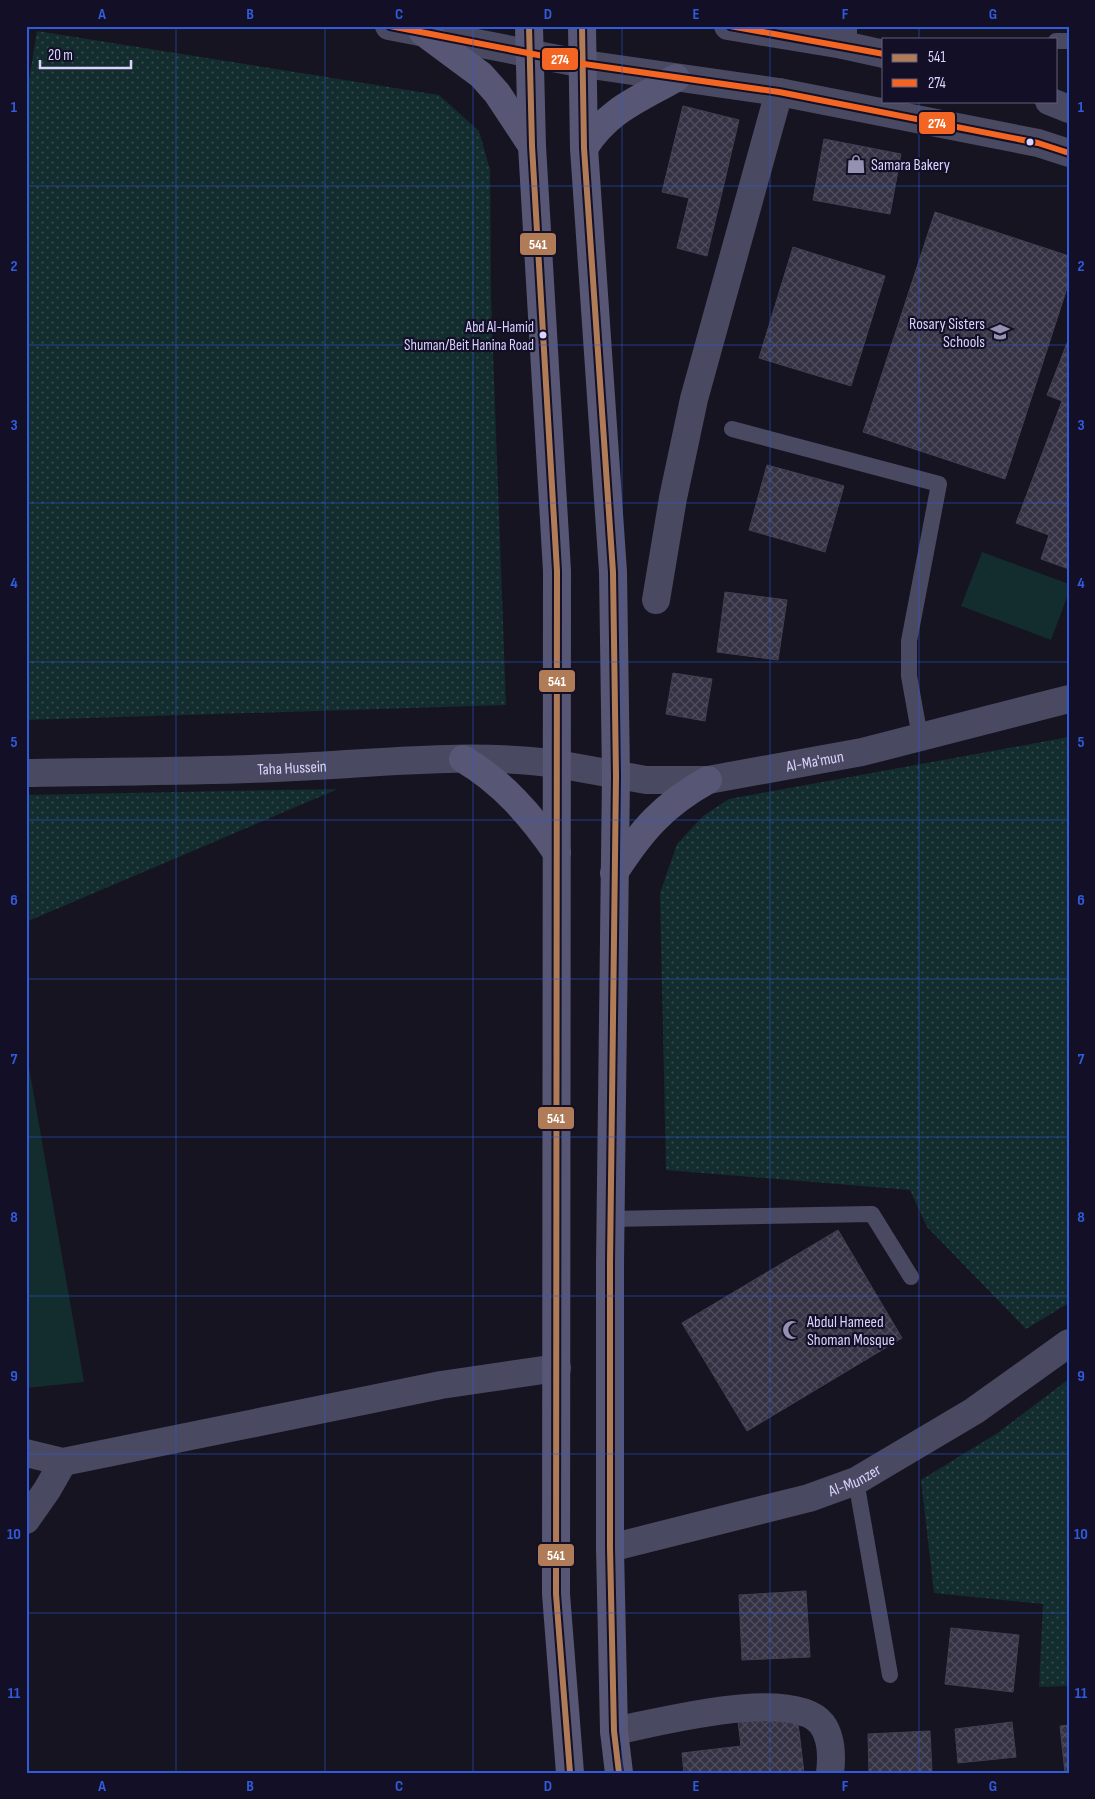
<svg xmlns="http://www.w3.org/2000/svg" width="1095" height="1799" viewBox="0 0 1095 1799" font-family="'Sofia Sans Condensed',sans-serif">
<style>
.green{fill:url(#green-dots)}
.pitch{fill:#132c2d}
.building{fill:url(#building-cross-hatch);stroke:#433f54}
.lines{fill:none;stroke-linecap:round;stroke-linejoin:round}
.service{stroke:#4a4962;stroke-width:16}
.minor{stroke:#4a4962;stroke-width:28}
.tertiary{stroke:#4a4962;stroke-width:28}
.secondary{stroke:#575674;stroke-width:28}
.bus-1-casing{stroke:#130f26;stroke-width:10}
.bus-2-casing{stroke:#130f26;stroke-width:10}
.bus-1{stroke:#b07c57;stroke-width:6}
.bus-2{stroke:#f26522;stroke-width:6}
.grid{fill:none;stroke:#305bdc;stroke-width:1;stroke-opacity:0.55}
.bus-dot{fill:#d9d4ff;stroke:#130f26;stroke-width:2}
.labels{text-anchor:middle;stroke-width:4.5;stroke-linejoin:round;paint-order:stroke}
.bus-label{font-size:15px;fill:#d9d4ff;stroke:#130f26;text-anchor:end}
.poi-label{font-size:16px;fill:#d9d4ff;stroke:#130f26;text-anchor:start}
.street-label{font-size:16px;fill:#d9d4ff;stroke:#130f26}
.line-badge{stroke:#130f26;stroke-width:2}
.badge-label{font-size:14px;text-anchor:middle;font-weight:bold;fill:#fff}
.neatline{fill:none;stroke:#305bdc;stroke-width:2}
.grid-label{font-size:16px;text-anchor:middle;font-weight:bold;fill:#305bdc}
</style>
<defs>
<pattern id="green-dots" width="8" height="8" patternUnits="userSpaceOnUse" patternTransform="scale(1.25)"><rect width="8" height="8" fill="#132c2d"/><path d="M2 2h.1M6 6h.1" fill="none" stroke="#354a4c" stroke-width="1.8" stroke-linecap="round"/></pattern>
<pattern id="building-cross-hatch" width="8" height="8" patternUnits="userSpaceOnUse" patternTransform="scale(1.25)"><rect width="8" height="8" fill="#343243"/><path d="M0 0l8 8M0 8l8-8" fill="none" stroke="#514f5f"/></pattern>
</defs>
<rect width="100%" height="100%" fill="#161421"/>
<g class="green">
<polygon points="37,31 439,95 479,131 490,170 491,298 506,705 26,720 26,98"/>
<polygon points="1069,737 1069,1303 1026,1329 927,1227 910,1190 666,1170 660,893 677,844 703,816 729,799"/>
<polygon points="338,789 26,922 26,795"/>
<polygon points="1069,1379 1069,1686 1039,1687 1043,1604 934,1593 921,1480 996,1434"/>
</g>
<g class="pitch">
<polygon points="982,552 1069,584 1069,592 1051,640 961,606"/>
<polygon points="26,1050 84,1382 26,1388"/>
</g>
<g class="building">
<polygon points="683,106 739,120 707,256 677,248 689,198 662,192"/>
<polygon points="824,139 901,154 890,214 813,200"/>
<polygon points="935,212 1069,256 1069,282 1005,479 863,432"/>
<polygon points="793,247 885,276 851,386 759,358"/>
<polygon points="1069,338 1069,569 1041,559 1049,535 1016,523 1062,401 1047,395"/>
<polygon points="767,465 844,486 825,552 749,530"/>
<polygon points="725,592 787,600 778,660 717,652"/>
<polygon points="673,673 712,679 705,721 666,714"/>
<polygon points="838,1230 902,1338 747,1431 682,1323"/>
<polygon points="806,1591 810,1657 742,1660 739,1595"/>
<polygon points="951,1628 1019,1635 1013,1692 945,1684"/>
<polygon points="797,1714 804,1773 684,1773 682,1753 741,1746 738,1721"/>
<polygon points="1012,1722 1016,1757 958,1763 955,1729"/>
<polygon points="1069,1725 1069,1773 1065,1773 1060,1726"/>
<polygon points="930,1731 932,1773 869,1773 868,1734"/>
</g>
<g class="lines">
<g class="service">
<polyline points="1056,41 1069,41"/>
<polyline points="732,429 939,484 909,641 909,676 920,737"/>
<polyline points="610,1219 872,1214 911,1277"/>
<polyline points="856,1481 890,1675"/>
</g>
<g class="minor">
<polyline points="843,26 843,45"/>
<polyline points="656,600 673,498 694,399 779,92"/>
<path id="s1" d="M557 764 646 780H708L862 752 1069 699"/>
<polyline points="26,1453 63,1462 441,1385 557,1368"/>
<polyline points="26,1520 47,1490 63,1462"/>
<path id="s2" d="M610 1548 809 1498 856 1481 974 1411 1069 1343"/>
<path d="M614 1731C656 1723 793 1686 822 1724 832 1738 832 1757 830 1773"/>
</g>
<g class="tertiary">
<polyline points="389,26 584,64 779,92 1038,143 1069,153"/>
<polyline points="728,26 843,45 884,54"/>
<polyline points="1049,101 1069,109"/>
<path id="s3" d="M26 773C116 771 206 772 295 767 382 763 471 752 557 764"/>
</g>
<g class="secondary">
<polyline points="529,26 532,146 557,571 556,1594 570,1773"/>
<polyline points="582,26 584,148 613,572 616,776 610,1263 610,1548 614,1731 619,1773"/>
<polyline points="423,32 481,75 497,93 532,146"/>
<path d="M584 148C608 110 639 99 676 78"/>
<path d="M463 759C502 782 531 815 557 853"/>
<path d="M614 873C641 831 663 805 708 780"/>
</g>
<g class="bus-1-casing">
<g id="bus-1">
<polyline points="529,26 532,146 557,571 556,1594 570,1773"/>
<polyline points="582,26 584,148 613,572 616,776 610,1263 610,1548 614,1731 619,1773"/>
</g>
</g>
<g class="bus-2-casing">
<g id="bus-2">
<polyline points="390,26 584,64 779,92 1038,143 1069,153"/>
<polyline points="730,26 884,54"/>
</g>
</g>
<use href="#bus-1" class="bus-1"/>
<use href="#bus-2" class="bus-2"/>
</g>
<path class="grid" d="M176 26V1773M325 26V1773M473 26V1773M622 26V1773M770 26V1773M919 26V39M919 101V1773M26 186H1069M26 345H1069M26 503H1069M26 662H1069M26 820H1069M26 979H1069M26 1137H1069M26 1296H1069M26 1454H1069M26 1613H1069"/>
<defs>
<g id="shop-bare" transform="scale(1.5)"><path d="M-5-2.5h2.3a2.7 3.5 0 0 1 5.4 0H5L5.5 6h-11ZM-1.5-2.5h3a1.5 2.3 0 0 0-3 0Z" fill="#9591b1" stroke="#130f26" stroke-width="2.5" paint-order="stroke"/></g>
<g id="school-bare" transform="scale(1.5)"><path d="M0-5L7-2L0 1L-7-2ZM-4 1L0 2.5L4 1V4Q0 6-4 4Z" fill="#9591b1" stroke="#130f26" stroke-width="2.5" paint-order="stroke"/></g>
<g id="mosque-bare" transform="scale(1.5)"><path d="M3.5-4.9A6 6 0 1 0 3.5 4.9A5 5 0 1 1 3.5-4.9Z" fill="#9591b1" stroke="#130f26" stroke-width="2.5" paint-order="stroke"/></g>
</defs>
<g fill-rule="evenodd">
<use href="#shop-bare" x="856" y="164"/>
<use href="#school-bare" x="1000" y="332"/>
<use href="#mosque-bare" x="792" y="1330"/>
</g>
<g class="bus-dot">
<circle cx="1030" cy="142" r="4.5"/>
<circle cx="543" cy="335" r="4.5"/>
</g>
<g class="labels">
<g class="bus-label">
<text x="534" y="332">Abd Al-Hamid<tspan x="534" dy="18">Shuman/Beit Hanina Road</tspan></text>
</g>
<g class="poi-label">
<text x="871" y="170">Samara Bakery</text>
<text x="985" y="329" text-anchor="end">Rosary Sisters<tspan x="985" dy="18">Schools</tspan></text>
<text x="807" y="1327">Abdul Hameed<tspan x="807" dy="18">Shoman Mosque</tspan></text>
</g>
<g class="street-label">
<text dy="6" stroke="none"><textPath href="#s1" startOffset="261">Al-Ma'mun</textPath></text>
<text dy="6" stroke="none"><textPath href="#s3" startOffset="266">Taha Hussein</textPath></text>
<text dy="6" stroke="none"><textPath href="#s2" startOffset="254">Al-Munzer</textPath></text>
</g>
</g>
<g class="line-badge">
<rect x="541" y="47" width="38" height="24" rx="5" fill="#f26522"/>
<rect x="918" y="111" width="38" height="24" rx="5" fill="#f26522"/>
<rect x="519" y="232" width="38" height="24" rx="5" fill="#b07c57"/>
<rect x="538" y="669" width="38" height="24" rx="5" fill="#b07c57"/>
<rect x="537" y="1106" width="38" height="24" rx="5" fill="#b07c57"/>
<rect x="537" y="1543" width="38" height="24" rx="5" fill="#b07c57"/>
</g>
<g class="badge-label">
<text x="560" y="64">274</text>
<text x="937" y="128">274</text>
<text x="538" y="249">541</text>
<text x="557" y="686">541</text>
<text x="556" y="1123">541</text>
<text x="556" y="1560">541</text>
</g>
<rect width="1095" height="1799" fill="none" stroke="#130f26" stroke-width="55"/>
<rect x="882" y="38" width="175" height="65" fill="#130f26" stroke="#625e7d"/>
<rect x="892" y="54" width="25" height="8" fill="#b07c57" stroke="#625e7d"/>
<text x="928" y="62" font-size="15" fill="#d9d4ff">541</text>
<rect x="892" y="79" width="25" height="8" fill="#f26522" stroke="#625e7d"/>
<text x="928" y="88" font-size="15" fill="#d9d4ff">274</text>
<path d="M40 60v8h91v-8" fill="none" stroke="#d9d4ff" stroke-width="2.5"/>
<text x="48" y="60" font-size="15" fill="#d9d4ff" stroke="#130f26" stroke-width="4" paint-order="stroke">20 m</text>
<rect x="28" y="28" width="1040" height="1744" class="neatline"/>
<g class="grid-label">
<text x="102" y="19">A</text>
<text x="250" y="19">B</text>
<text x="399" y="19">C</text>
<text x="548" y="19">D</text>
<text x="696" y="19">E</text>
<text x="845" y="19">F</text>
<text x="993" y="19">G</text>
<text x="14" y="112">1</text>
<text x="1081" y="112">1</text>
<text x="14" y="271">2</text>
<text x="1081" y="271">2</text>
<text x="14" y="430">3</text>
<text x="1081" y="430">3</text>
<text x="14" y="588">4</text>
<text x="1081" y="588">4</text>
<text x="14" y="747">5</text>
<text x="1081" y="747">5</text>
<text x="14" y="905">6</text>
<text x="1081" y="905">6</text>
<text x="14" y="1064">7</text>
<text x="1081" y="1064">7</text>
<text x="14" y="1222">8</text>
<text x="1081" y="1222">8</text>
<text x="14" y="1381">9</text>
<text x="1081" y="1381">9</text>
<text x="14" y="1539">10</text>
<text x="1081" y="1539">10</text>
<text x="14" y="1698">11</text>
<text x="1081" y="1698">11</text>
<text x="102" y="1791">A</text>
<text x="250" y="1791">B</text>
<text x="399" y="1791">C</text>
<text x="548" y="1791">D</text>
<text x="696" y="1791">E</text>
<text x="845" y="1791">F</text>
<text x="993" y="1791">G</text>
</g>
</svg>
